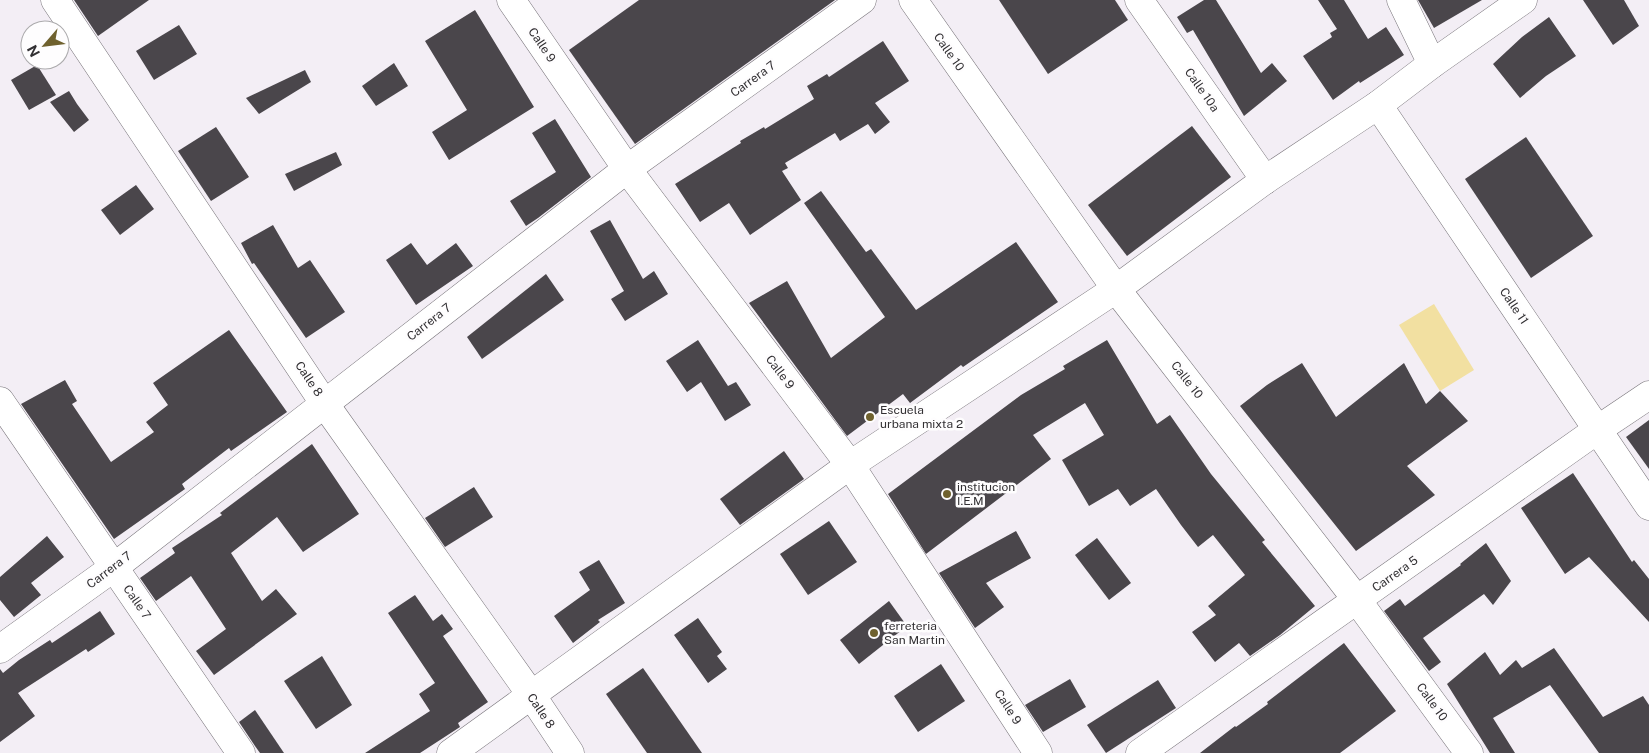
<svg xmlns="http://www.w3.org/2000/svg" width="1649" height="753" viewBox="0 0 1649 753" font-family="'Public Sans',sans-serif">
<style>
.green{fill:#f2e0a1}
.building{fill:#4a464b}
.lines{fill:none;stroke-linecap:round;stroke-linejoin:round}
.minor-casing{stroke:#78747a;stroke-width:29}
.minor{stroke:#fff;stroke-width:28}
.poi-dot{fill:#6f612e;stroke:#fefdfe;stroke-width:2}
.labels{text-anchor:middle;stroke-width:5;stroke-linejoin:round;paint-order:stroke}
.street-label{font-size:12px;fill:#323033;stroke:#fefdfe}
.poi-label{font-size:12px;fill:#323033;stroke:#fefdfe;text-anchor:start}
</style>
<rect width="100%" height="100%" fill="#f3eef5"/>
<polygon class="green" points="1434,304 1474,370 1440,391 1399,325"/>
<g class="building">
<polygon points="74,0 149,0 98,36"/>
<polygon points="639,0 835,0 635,144 569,50"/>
<polygon points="999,0 1115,0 1128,20 1048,74"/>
<polygon points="1204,0 1216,0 1261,73 1272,63 1287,81 1244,116 1193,30 1187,33 1177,17"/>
<polygon points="1318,0 1344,0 1368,39 1386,27 1404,55 1360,83 1359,81 1333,100 1303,56 1332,37 1330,33 1337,29"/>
<polygon points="1418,0 1482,0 1434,28"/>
<polygon points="1583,0 1624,0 1639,26 1613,45"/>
<polygon points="475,10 534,107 449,160 432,132 467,110 425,41"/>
<polygon points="1549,17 1576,56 1546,76 1520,98 1493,64 1522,37"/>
<polygon points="179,25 197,54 154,80 136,51"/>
<polygon points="883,41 909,81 875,103 890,122 875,134 868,124 840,141 835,133 785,163 788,168 782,171 801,200 750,235 729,203 700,222 675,184 741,143 740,141 764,127 765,129 814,99 807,86 827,74 829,77"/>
<polygon points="394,63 408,86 376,106 362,86"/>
<polygon points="37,65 56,95 29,110 11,80"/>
<polygon points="305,70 311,82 259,114 246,98"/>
<polygon points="69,91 77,104 89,120 74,132 50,102"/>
<polygon points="555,119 591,177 538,218 526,226 510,201 556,172 532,133"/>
<polygon points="1192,126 1231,177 1127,256 1088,205"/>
<polygon points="216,127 249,177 211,201 178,151"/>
<polygon points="1526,137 1593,236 1531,278 1465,179"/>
<polygon points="336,152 342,165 294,191 285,174"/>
<polygon points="136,185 154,209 120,235 101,210"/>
<polygon points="821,191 866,252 871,249 916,310 1016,242 1058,302 963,367 961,365 910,403 903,394 847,436 749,303 787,281 831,358 885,317 804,203"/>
<polygon points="610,220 643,279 654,271 668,294 625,321 611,299 624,291 590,231"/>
<polygon points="273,225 298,268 310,260 345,312 306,338 254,263 252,264 241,243"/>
<polygon points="411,243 427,265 456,243 473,266 416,305 386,260"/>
<polygon points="546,274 564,300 482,359 467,337"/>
<polygon points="229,330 287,412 231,451 229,448 182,484 185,489 114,539 21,404 65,380 77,401 72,404 111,462 154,432 146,422 168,405 153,383"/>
<polygon points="698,340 728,386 736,382 751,405 725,421 701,382 687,392 666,361"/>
<polygon points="1107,340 1157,424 1170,415 1211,474 1265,540 1262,542 1315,606 1280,635 1250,656 1239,643 1215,662 1192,632 1216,615 1208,606 1245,575 1213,535 1198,547 1181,525 1156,489 1130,506 1118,489 1089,506 1062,460 1104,435 1085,403 1033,435 1051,459 926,554 888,494 1021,395 1065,369 1063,366"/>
<polygon points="1302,363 1336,417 1404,363 1426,404 1440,391 1468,421 1407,466 1435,495 1356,551 1240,406 1267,385"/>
<polygon points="1649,420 1649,469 1626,437"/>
<polygon points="312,444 359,514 303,552 277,517 231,553 262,601 276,589 297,614 214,675 196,651 226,629 191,576 156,601 140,578 175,553 172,548 222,515 220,513"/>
<polygon points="784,451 804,479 740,525 720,499"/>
<polygon points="1573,473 1632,562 1634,560 1649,579 1649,622 1589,557 1565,574 1521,508"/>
<polygon points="474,487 493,517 445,547 425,518"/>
<polygon points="829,521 857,562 808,595 780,554"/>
<polygon points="1016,531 1031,558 986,583 1004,607 975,628 939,573"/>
<polygon points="47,536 64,557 31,583 41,595 14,617 0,600 0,577"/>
<polygon points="1097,538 1131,583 1109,600 1075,555"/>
<polygon points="1486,543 1511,581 1493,605 1484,594 1423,638 1441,662 1429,671 1384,611 1400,599 1405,606 1461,565 1460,564"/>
<polygon points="599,560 625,603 598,620 600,622 573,643 554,616 590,590 579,572"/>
<polygon points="415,595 433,621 442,614 453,629 443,636 488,702 458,723 460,727 420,753 365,753 430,711 419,694 435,683 388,613"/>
<polygon points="889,601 907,626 859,664 840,640"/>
<polygon points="100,611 115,634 88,652 86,649 18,693 35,716 0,742 0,669 3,673 19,660 50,640 52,643"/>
<polygon points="698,618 722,652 717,656 727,669 708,683 674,635"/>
<polygon points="1344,643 1396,711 1340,753 1200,753 1235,726 1236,727 1268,704 1267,702"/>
<polygon points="1554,648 1603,717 1643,696 1649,705 1649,753 1599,753 1550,685 1493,718 1515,753 1490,753 1447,684 1485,652 1500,675 1516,660 1522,668"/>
<polygon points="322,656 352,705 316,729 284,681"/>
<polygon points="941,664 965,701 918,732 894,696"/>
<polygon points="643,668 702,753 647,753 606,694"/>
<polygon points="1070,679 1086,707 1043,732 1025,705"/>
<polygon points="1158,680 1176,708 1106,753 1087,725"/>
<polygon points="255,710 284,753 260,753 255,746 239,722"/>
</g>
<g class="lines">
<g class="minor-casing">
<g id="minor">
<polyline points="55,0 324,403 532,696 570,753"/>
<polyline points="511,0 627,169 850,465 1038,753"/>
<polyline points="913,0 1116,289 1357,600 1469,753"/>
<polyline points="1139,0 1265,180"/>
<polyline points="1401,0 1432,64"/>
<polyline points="1378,105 1649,506"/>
<polyline points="0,401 241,753"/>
<polyline points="0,649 113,568 627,169 862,0"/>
<polyline points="451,753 850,465 1116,289 1265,180 1378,105 1432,64 1523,0"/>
<polyline points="1140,753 1597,430 1649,395"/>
</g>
</g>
<use href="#minor" class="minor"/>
</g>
<g class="poi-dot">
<circle cx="870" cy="417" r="5"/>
<circle cx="947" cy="494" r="5"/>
<circle cx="874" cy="633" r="5"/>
</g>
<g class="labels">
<g class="street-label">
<text transform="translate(542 45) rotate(56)" y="4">Calle 9</text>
<text transform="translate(949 52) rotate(55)" y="4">Calle 10</text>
<text transform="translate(753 79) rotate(-36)" y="4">Carrera 7</text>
<text transform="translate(1202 90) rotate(55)" y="4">Calle 10a</text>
<text transform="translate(1514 306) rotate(56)" y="4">Calle 11</text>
<text transform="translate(429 322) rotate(-38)" y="4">Carrera 7</text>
<text transform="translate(780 372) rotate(53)" y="4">Calle 9</text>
<text transform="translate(309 379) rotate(56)" y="4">Calle 8</text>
<text transform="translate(1187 380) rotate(52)" y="4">Calle 10</text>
<text transform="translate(109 570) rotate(-37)" y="4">Carrera 7</text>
<text transform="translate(1395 574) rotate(-35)" y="4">Carrera 5</text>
<text transform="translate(137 602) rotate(55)" y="4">Calle 7</text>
<text transform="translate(1432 702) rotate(54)" y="4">Calle 10</text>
<text transform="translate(1008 707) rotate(57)" y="4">Calle 9</text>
<text transform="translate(541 711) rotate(56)" y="4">Calle 8</text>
</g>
<g class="poi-label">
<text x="880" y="414">Escuela<tspan x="880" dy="14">urbana mixta 2</tspan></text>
<text x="957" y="491">institucion<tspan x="957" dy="14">I.E.M</tspan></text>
<text x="884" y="630">ferreteria<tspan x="884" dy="14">San Martin</tspan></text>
</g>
</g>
<g transform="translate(45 45) rotate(242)"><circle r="24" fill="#fefdfe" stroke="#acabad"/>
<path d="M0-4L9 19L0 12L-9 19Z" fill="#6f612e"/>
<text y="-8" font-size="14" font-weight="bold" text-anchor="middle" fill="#323033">N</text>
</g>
</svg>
